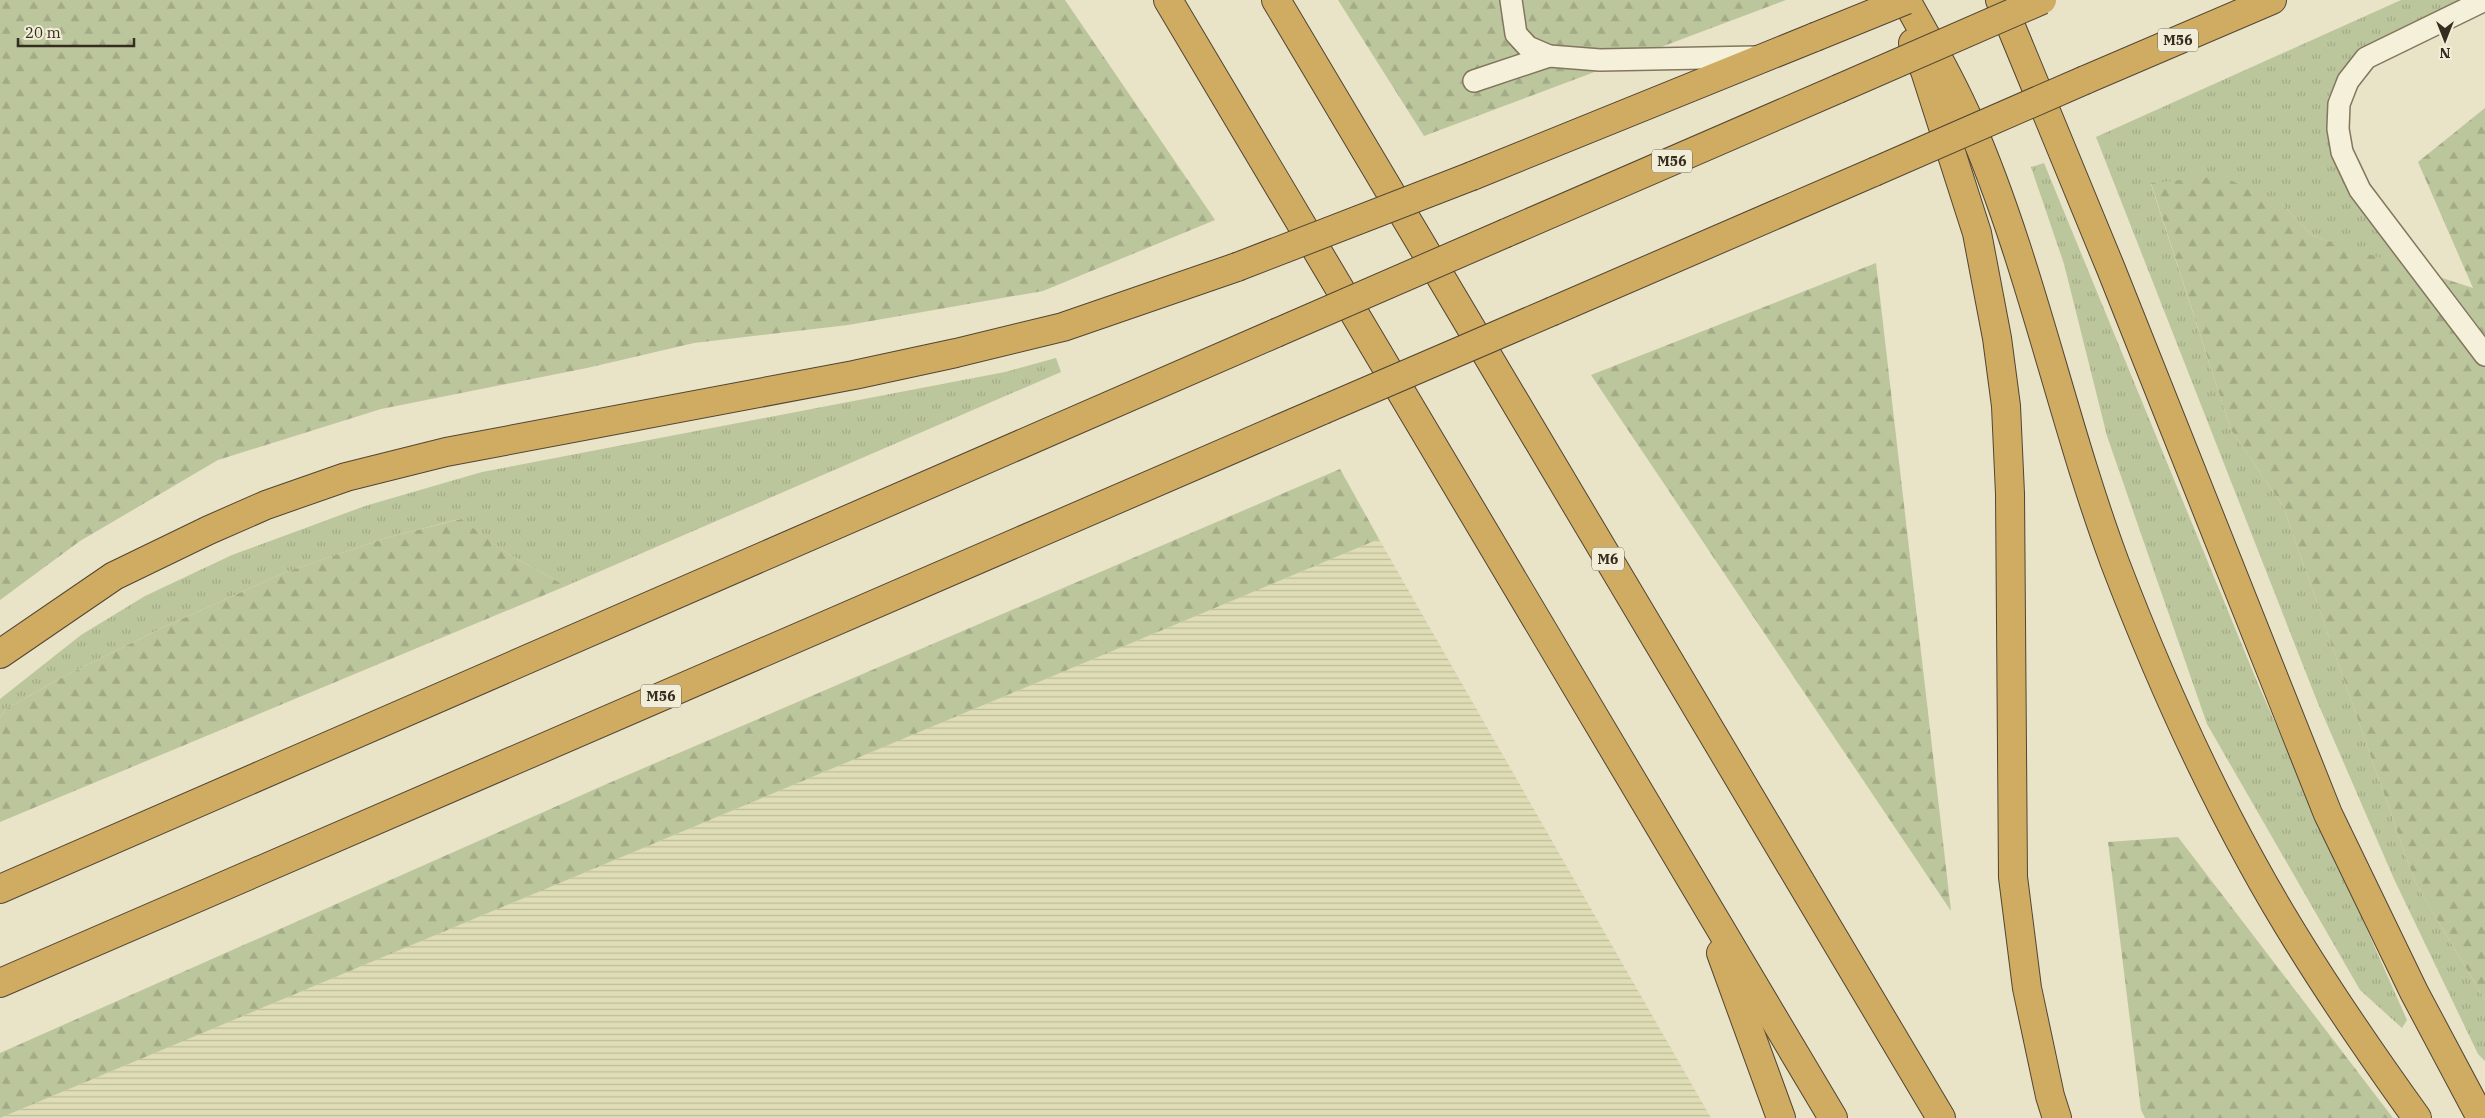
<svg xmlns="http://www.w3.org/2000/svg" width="2485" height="1118" viewBox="0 0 2485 1118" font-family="'IBM Plex Serif',serif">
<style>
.farmland{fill:url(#farmland-rules)}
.grass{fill:url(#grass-tufts)}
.forest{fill:url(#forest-firs)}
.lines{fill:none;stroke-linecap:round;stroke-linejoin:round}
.service-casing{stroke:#83765e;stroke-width:24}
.motorway-casing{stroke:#524532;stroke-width:30}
.service{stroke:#f5f0d9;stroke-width:21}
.motorway{stroke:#cfac62;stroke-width:28}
.motorway-bridge-casing{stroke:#524532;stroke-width:30;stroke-linecap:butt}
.motorway-bridge{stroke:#cfac62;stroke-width:28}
.labels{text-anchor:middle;stroke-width:5;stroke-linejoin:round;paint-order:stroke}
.shield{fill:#f2edd6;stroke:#6e6757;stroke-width:1}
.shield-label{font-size:14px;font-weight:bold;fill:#352d20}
</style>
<defs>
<pattern id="farmland-rules" width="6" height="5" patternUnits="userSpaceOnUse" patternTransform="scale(1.25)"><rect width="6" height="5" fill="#deddb5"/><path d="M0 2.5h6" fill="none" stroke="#bfbe9b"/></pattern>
<pattern id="grass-tufts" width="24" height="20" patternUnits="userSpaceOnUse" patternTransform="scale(1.25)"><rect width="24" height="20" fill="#bcc69c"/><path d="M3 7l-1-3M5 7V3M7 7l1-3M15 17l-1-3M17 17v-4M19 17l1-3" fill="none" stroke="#a2aa86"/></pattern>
<pattern id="forest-firs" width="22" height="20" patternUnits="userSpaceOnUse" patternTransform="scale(1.25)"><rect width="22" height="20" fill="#bcc69c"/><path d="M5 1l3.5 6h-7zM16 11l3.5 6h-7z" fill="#a2aa86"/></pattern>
</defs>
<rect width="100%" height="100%" fill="#e9e3c7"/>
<polygon class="farmland" points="1379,539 1711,1118 0,1118"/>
<g class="grass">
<polygon points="2401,0 2459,0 2340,75 2328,98 2329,136 2408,268 2313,236 2281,203 2151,184 2231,430 2283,506 2415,882 2485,1000 2485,1061 2478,1054 2394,879 2317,701 2096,137"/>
<polygon points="2044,163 2258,684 2407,1020 2402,1028 2360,990 2207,724 2107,436 2064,264 2031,167"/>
<polygon points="1056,358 1061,372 566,586 508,554 460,519 386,538 286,572 164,627 59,679 6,709 0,717 0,699 81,635 145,596 232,555 365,506 482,472 1005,372"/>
</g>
<g class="forest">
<polygon points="0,0 1065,0 1215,220 1043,291 848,325 694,343 587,368 381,409 218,460 80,541 0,600"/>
<polygon points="1338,0 1786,0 1424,136"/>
<polygon points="2485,108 2485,1000 2415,882 2283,506 2231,430 2151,183 2221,176 2281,203 2313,236 2473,288 2418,162"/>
<polygon points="1876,263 1951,911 1591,375"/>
<polygon points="1340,469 1379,539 0,1118 0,1053 609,783"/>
<polygon points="461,519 508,554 566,586 0,822 0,717 6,709 59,679 164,627 286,572 386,538"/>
<polygon points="2178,837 2393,1118 2145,1118 2141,1110 2108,842"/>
</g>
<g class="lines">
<g class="service-casing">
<g id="service">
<polyline points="1511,0 1516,34 1528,47 1549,56 1600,60 1756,57"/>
<polyline points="2485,0 2366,58 2348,81 2339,104 2338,129 2342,152 2360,190 2485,355"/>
<polyline points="1474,81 1549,56"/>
</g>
</g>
<g class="motorway-casing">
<g id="motorway">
<polyline points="1168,0 1833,1118"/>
<polyline points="1276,0 1941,1118"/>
<path d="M1906 0C1928 40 1951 79 1969 121 2031 263 2061 418 2115 563 2154 665 2199 767 2252 863 2300 951 2358 1036 2417 1118"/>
<polyline points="2000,0 2111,269 2328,814 2414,992 2481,1118"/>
<polyline points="1913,43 1925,71 1977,233 1997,338 2006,406 2010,494 2013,877 2027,988 2050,1096 2057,1118"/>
<polyline points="2085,80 2272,0"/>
<polyline points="1472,176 1815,37"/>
<polyline points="1506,233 1838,89"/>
<polyline points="1553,311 1874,172"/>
<polyline points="0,654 114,576 209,530 266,505 346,477 446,452 854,375 956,353 1063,327 1237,267"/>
<polyline points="0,889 1276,333"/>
<polyline points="1721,953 1781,1118"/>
<polyline points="0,983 1323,410"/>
</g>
</g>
<use href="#service" class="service"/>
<use href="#motorway" class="motorway"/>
<g class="motorway-bridge-casing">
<g id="motorway-bridge">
<polyline points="1815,37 1906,0"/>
<polyline points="1838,89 2042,0"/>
<polyline points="1874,172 2085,80"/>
<polyline points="1237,267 1472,176"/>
<polyline points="1276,333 1506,233"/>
<polyline points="1323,410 1553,311"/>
</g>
</g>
<use href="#motorway-bridge" class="motorway-bridge"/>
</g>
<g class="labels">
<g class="shield">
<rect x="2158" y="28.5" width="40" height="23" rx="4"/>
<rect x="1652" y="149.5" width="40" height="23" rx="4"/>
<rect x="1592" y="547.5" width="32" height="23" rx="4"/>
<rect x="641" y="684.5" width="40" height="23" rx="4"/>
</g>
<g class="shield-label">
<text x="2178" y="45">M56</text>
<text x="1672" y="166">M56</text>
<text x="1608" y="564">M6</text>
<text x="661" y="701">M56</text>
</g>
</g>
<g transform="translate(2445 40) rotate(180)" stroke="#f2edd6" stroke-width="4" paint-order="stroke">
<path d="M0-4L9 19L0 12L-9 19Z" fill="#352d20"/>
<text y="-8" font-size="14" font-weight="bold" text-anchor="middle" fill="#352d20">N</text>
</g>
<path d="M18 38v8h116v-8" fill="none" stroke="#352d20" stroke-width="2.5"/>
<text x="25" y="38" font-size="15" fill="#352d20" stroke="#f2edd6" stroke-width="4" paint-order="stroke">20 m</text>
</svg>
